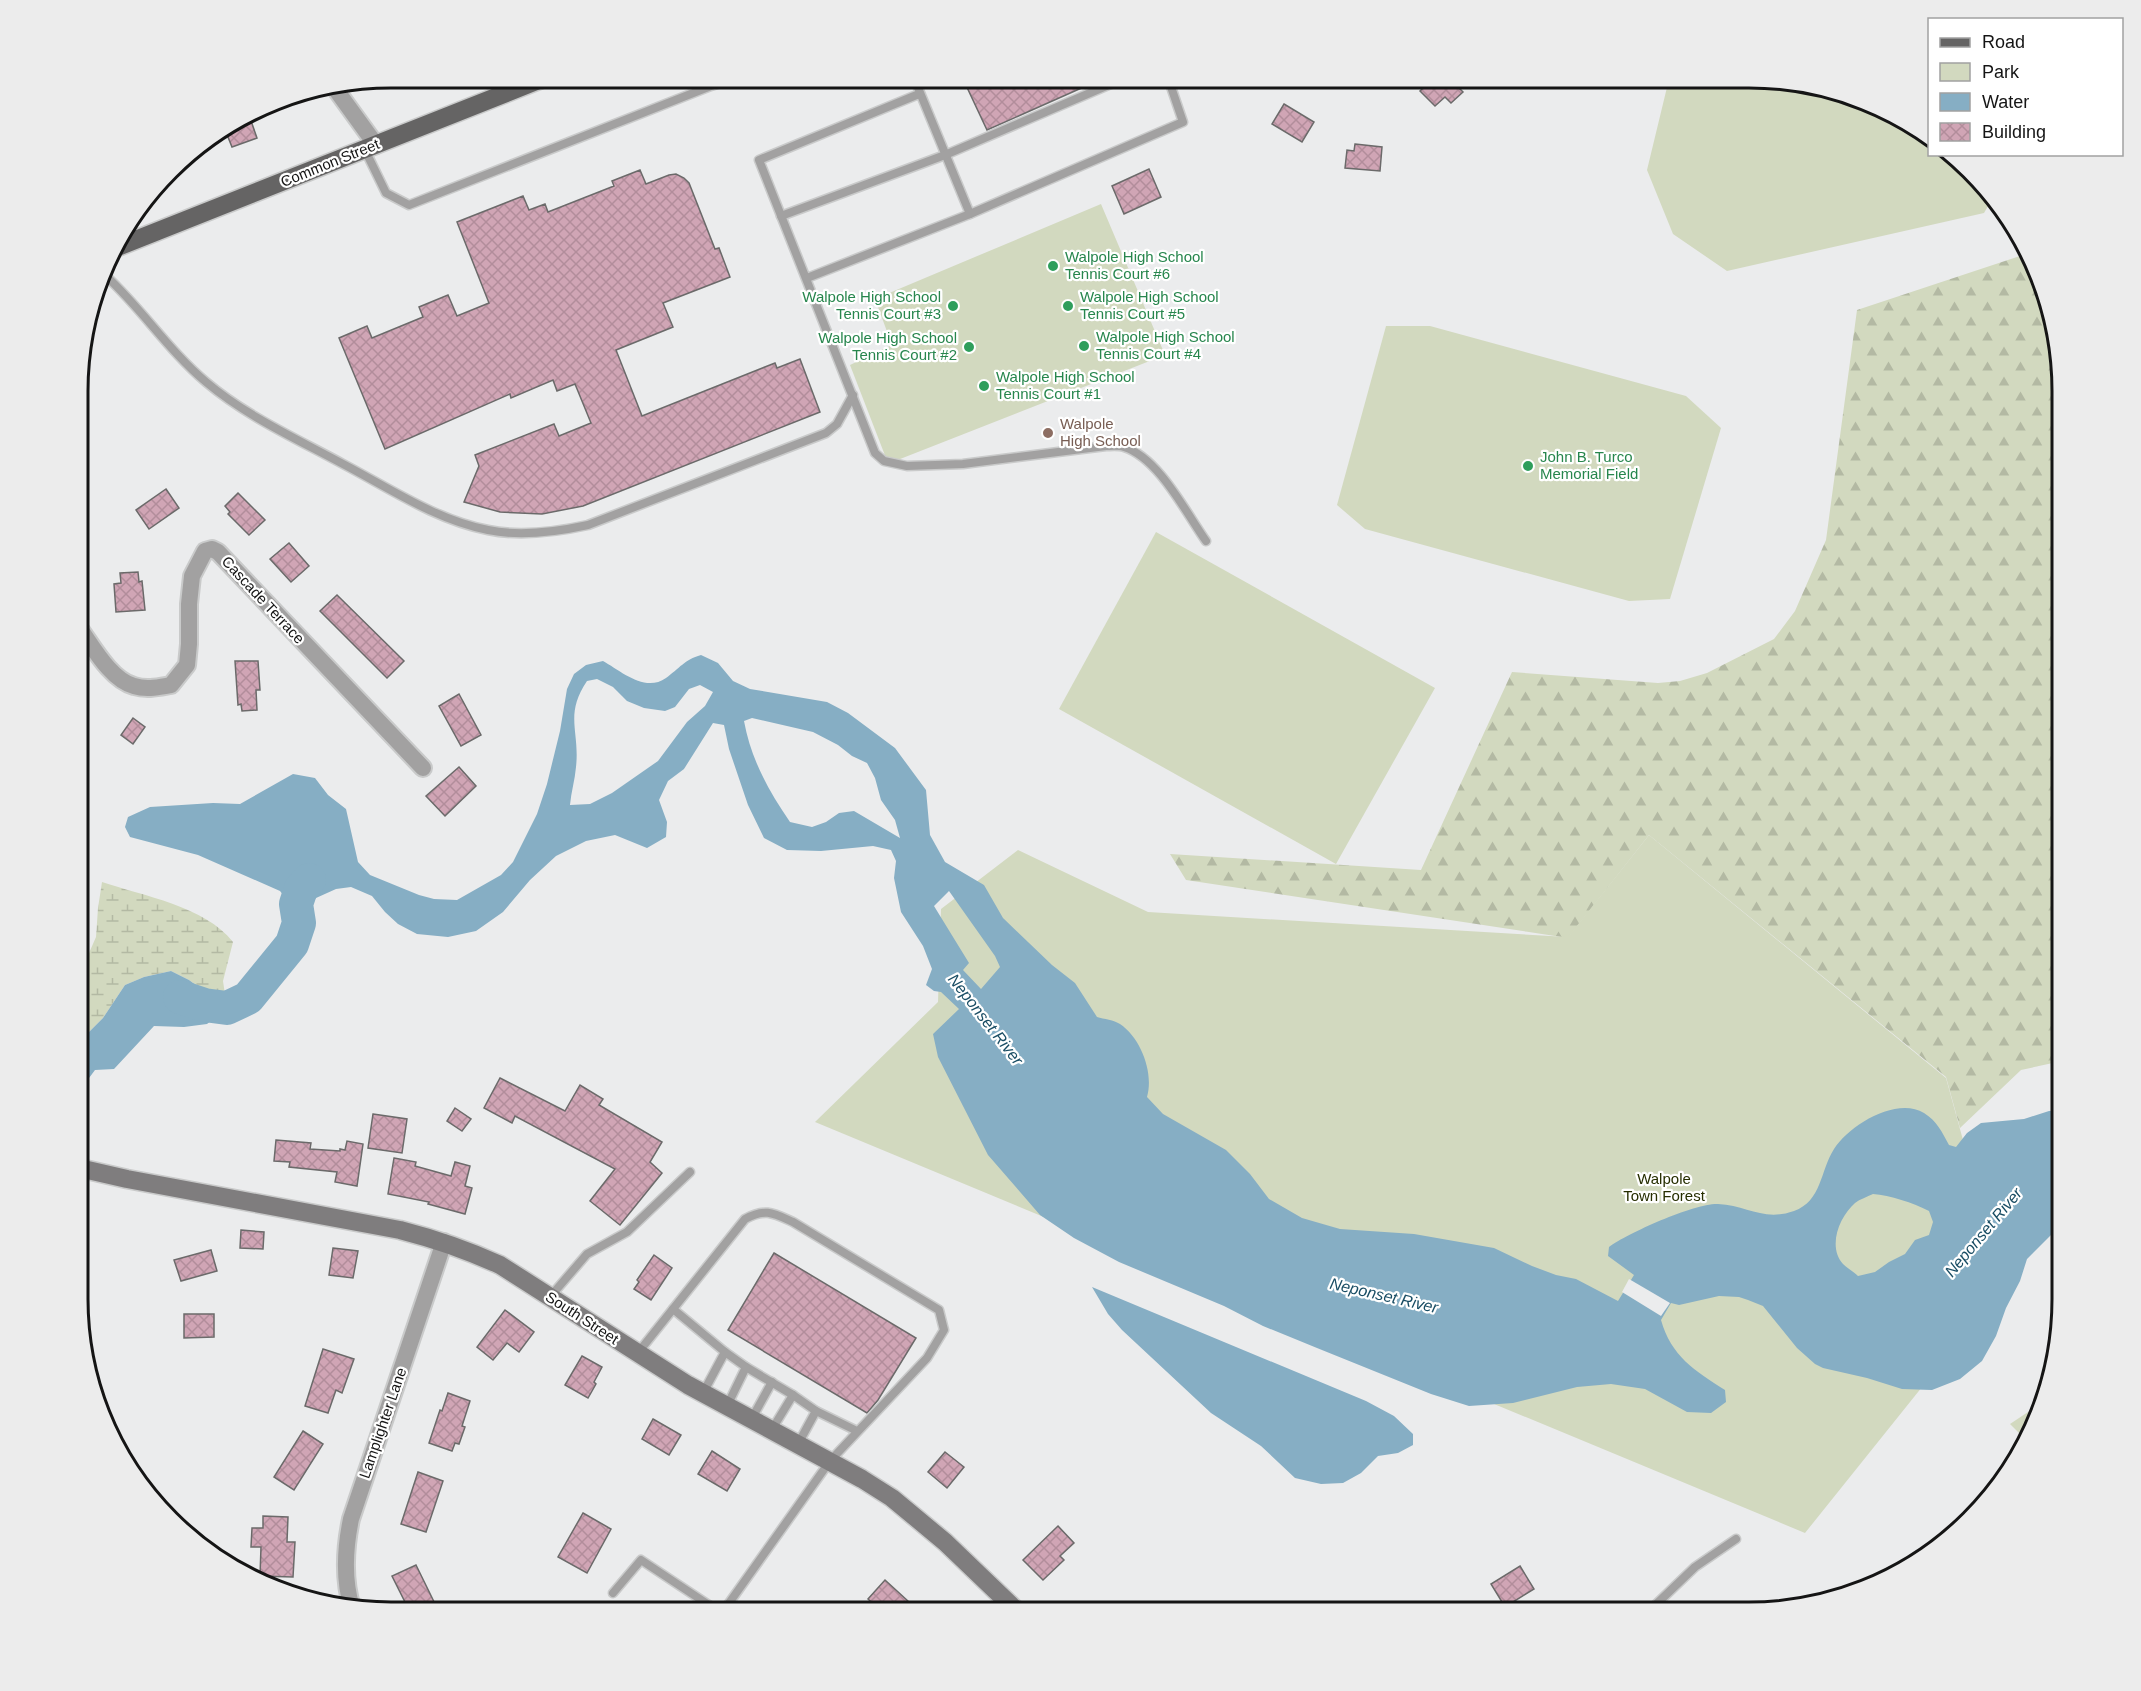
<svg xmlns="http://www.w3.org/2000/svg" width="2141" height="1691" viewBox="0 0 2141 1691" font-family="Arial,sans-serif">
<style>
.forest{fill:url(#forest-firs)}
.wetland{fill:url(#wetland-marsh)}
.park{fill:#d2d9bf}
.water{fill:#86aec4;fill-rule:evenodd}
.pier{fill:#ebeced}
.lines{fill:none;stroke-linecap:round;stroke-linejoin:round}
.river{stroke:#86aec4;stroke-width:34}
.building{fill:url(#building-cross-hatch);stroke:#6b6a6a;stroke-width:1.5}
.lane-casing{stroke:#c9caca;stroke-width:11}
.street-casing{stroke:#c9caca;stroke-width:20}
.secondary-casing{stroke:#c9caca;stroke-width:21}
.primary-casing{stroke:#c9caca;stroke-width:21}
.lane{stroke:#a2a1a1;stroke-width:8}
.street{stroke:#a2a1a1;stroke-width:16}
.secondary{stroke:#7f7d7e;stroke-width:18}
.primary{stroke:#656464;stroke-width:18}
.leisure-dot{fill:#2e9e5b;stroke:#fff;stroke-width:2}
.education-dot{fill:#8d6e63;stroke:#fff;stroke-width:2}
.labels{text-anchor:middle;stroke-width:4.5;stroke-linejoin:round;paint-order:stroke}
.street-label{font-size:15px;fill:#151515;stroke:#fff}
.leisure-label{font-size:15px;fill:#27864d;stroke:#fff;text-anchor:start}
.education-label{font-size:15px;fill:#785e54;stroke:#fff;text-anchor:start}
.park-label{font-size:15px;fill:#262e00;stroke:#fff}
.water-label{font-size:16px;font-style:italic;fill:#194d64;stroke:#fff}
.rim{fill:none;stroke:#151515;stroke-width:3}
</style>
<defs>
<pattern id="forest-firs" width="22" height="20" patternUnits="userSpaceOnUse" patternTransform="scale(1.5)"><rect width="22" height="20" fill="#d2d9bf"/><path d="M5 1l3.5 6h-7zM16 11l3.5 6h-7z" fill="#b3b9a3"/></pattern>
<pattern id="wetland-marsh" width="20" height="14" patternUnits="userSpaceOnUse" patternTransform="scale(1.5)"><rect width="20" height="14" fill="#d2d9bf"/><path d="M1 5h8M5 5V1M11 12h8M15 12V8" fill="none" stroke="#b3b9a3"/></pattern>
<pattern id="building-cross-hatch" width="8" height="8" patternUnits="userSpaceOnUse" patternTransform="scale(1.5)"><rect width="8" height="8" fill="#d0a5b5"/><path d="M0 0l8 8M0 8l8-8" fill="none" stroke="#b28d9b"/></pattern>
</defs>
<rect width="100%" height="100%" fill="#ebeced"/>
<polygon class="forest" points="2029,251 2052,311 2063,391 2062,1061 2021,1070 1960,1128 1946,1077 1649,835 1568,938 1186,880 1170,854 1421,870 1512,672 1658,683 1680,681 1707,673 1774,639 1795,611 1826,540 1857,310 2023,255"/>
<path class="wetland" d="M102 882C143 896 205 906 233 942L223 981 227 1008 189 980 171 971 144 977 125 985 103 1018 79 1042V976L96 937 98 908Z"/>
<g class="park">
<polygon points="1669,79 1770,79 1870,102 1929,139 1930,154 1957,156 1991,201 1984,213 1727,271 1673,234 1647,170"/>
<polygon points="1101,204 1165,355 895,461 886,458 850,365 892,345 875,299"/>
<polygon points="1386,326 1430,326 1686,396 1721,428 1670,599 1629,601 1365,529 1337,505"/>
<polygon points="1156,532 1435,688 1336,864 1059,709"/>
<polygon points="1649,835 1946,1078 2003,1286 1805,1533 815,1122 938,1002 941,909 1018,850 1148,912 1568,937"/>
<polygon points="2043,1402 2039,1420 2026,1440 2010,1424"/>
</g>
<g class="water">
<path d="M701 655 718 663 733 681 750 689 827 702 848 713 895 748 926 790 930 835 945 862 984 885 1003 918 1052 965 1075 983 1097 1017C1104 1019 1114 1020 1120 1024 1141 1038 1154 1073 1147 1097L1163 1114 1226 1150 1250 1174 1269 1199 1302 1218 1340 1229 1414 1234 1494 1248 1532 1266 1556 1275 1576 1279 1618 1301 1634 1275 1608 1256 1609 1247C1628 1233 1695 1203 1718 1204 1747 1205 1763 1222 1794 1211 1822 1201 1820 1171 1834 1149 1849 1125 1897 1096 1924 1113 1937 1121 1942 1132 1949 1145L1956 1147 1967 1133 1981 1123 2024 1119 2049 1111 2062 1110V1224L2027 1259 2020 1281 2006 1308 1996 1336 1982 1361 1960 1379 1932 1390 1902 1389 1867 1378 1823 1368 1815 1364 1797 1348 1763 1306 1748 1300 1739 1297 1719 1296 1679 1305 1671 1303 1661 1320C1671 1356 1695 1371 1725 1390L1726 1402 1711 1413 1687 1412 1645 1389 1611 1384 1577 1387 1513 1403 1469 1406 1431 1394 1317 1348 1263 1326 1224 1306 1119 1262 1074 1238 1040 1215 988 1155 938 1057 933 1034 959 1009 941 992 934 991 926 985 932 969 923 946 901 912 894 878 896 861 891 850 873 846 821 851 787 850 764 838 748 805 729 749 724 725 713 723 684 769 668 781 659 800 667 822 666 837 647 848 615 835 586 841 556 856 530 880 503 912 476 931 448 937 417 934 398 924 385 912 372 896 351 887 336 889 316 898 310 905 307 921 304 924 291 919V905L280 891 198 855 130 837 125 827 128 817 150 807 213 803 240 804 293 774 315 778 328 795 346 809 358 862 370 875 419 895 434 899 457 900 501 875 513 862 537 814 547 784 560 731 567 689 574 674 586 665 603 661C621 671 645 693 666 678 680 668 684 660 701 655ZM597 679 613 687 627 701 644 708 665 711 675 707 689 689 700 685 713 692 705 706 687 722 658 761 612 793 590 804 570 805C571 792 575 780 576 767 580 731 564 715 587 681ZM752 718 813 732 838 745 852 756 867 763 875 778 881 800 895 820 900 838 854 811 839 813 826 822 812 827 790 822C768 790 751 759 744 721ZM949 891 995 956 1000 967 981 989 963 970 969 963 934 906ZM1873 1194C1890 1195 1913 1203 1929 1211L1933 1222 1929 1235 1915 1240 1905 1254 1889 1262 1875 1272 1858 1276C1854 1272 1847 1268 1843 1264 1827 1246 1840 1216 1855 1203 1860 1199 1867 1197 1873 1194Z"/>
<polygon points="171,971 189,980 227,1008 207,1024 184,1027 154,1026 114,1069 95,1070 86,1082 84,1097 79,1100 79,1042 103,1018 125,985 144,977"/>
<polygon points="1092,1287 1366,1401 1394,1416 1413,1434 1413,1445 1398,1453 1378,1456 1361,1473 1343,1483 1321,1484 1295,1478 1261,1446 1211,1413 1122,1330 1108,1314"/>
</g>
<polygon class="pier" points="1629,1279 1670,1303 1661,1316 1622,1292"/>
<g class="lines">
<polyline class="river" points="180,997 204,1005 227,1008 248,998 292,944 299,923 296,904 301,889 309,880"/>
</g>
<g class="building">
<polygon points="976,78 1104,78 987,130 965,83"/>
<polygon points="1418,78 1449,78 1463,92 1451,103 1445,97 1435,106 1420,91 1425,86"/>
<polygon points="1284,104 1314,122 1302,142 1272,124"/>
<polygon points="250,118 257,138 232,147 226,132"/>
<polygon points="1355,144 1382,147 1380,171 1345,168 1347,150 1354,151"/>
<polygon points="1149,169 1161,197 1124,214 1112,186"/>
<polygon points="640,170 646,184 669,175 676,174 684,178 689,183 715,249 719,248 730,277 663,303 673,327 616,350 642,416 775,363 777,368 800,359 820,412 583,506 542,514 500,512 464,502 479,466 475,455 554,424 559,436 591,423 575,384 557,391 553,380 511,398 510,394 385,449 339,338 367,326 372,338 423,317 419,307 448,295 457,316 489,303 457,222 523,196 529,210 545,204 548,212 614,186 612,181"/>
<polygon points="166,489 179,508 149,529 136,510"/>
<polygon points="238,493 265,520 249,535 228,514 230,512 225,506"/>
<polygon points="289,543 309,566 291,582 270,559"/>
<polygon points="138,572 139,582 142,581 145,610 116,612 114,584 121,583 120,573"/>
<polygon points="337,595 404,661 387,678 320,611"/>
<polygon points="235,661 258,661 260,690 256,690 257,710 242,711 241,704 238,705"/>
<polygon points="459,694 481,735 461,746 439,706"/>
<polygon points="133,718 145,727 133,744 121,735"/>
<polygon points="459,767 476,786 445,816 426,796"/>
<polygon points="500,1078 565,1111 580,1085 603,1099 599,1105 662,1142 650,1162 662,1173 620,1225 590,1201 615,1169 515,1116 512,1123 484,1108"/>
<polygon points="455,1108 471,1119 462,1131 447,1121"/>
<polygon points="373,1114 407,1119 402,1153 368,1148"/>
<polygon points="276,1140 311,1143 310,1149 340,1151 340,1149 345,1150 347,1141 363,1144 357,1186 335,1182 337,1172 289,1167 290,1162 274,1161"/>
<polygon points="394,1158 416,1162 415,1166 451,1176 455,1162 470,1166 465,1186 472,1188 465,1214 428,1204 429,1202 388,1194"/>
<polygon points="241,1230 264,1232 263,1249 240,1248"/>
<polygon points="333,1248 358,1251 353,1278 329,1275"/>
<polygon points="211,1250 217,1271 181,1281 174,1260"/>
<polygon points="774,1253 916,1338 878,1400 867,1413 728,1330"/>
<polygon points="654,1255 672,1268 651,1300 634,1289 639,1282 637,1280"/>
<polygon points="505,1310 534,1332 519,1352 507,1343 493,1360 477,1347"/>
<polygon points="184,1314 214,1314 214,1337 184,1338"/>
<polygon points="323,1349 354,1359 342,1393 336,1390 328,1413 305,1406"/>
<polygon points="582,1356 602,1367 594,1382 596,1384 588,1398 565,1385"/>
<polygon points="448,1393 470,1401 462,1426 465,1427 459,1444 455,1443 452,1451 429,1443 440,1410 442,1411"/>
<polygon points="653,1419 681,1435 669,1455 642,1439"/>
<polygon points="303,1431 323,1444 294,1490 274,1477"/>
<polygon points="712,1451 740,1469 727,1491 698,1474"/>
<polygon points="945,1452 964,1467 947,1488 928,1472"/>
<polygon points="418,1472 443,1481 426,1532 401,1524"/>
<polygon points="583,1513 611,1529 587,1573 558,1557"/>
<polygon points="263,1516 288,1517 287,1542 295,1542 293,1577 260,1576 261,1547 251,1547 252,1528 263,1528"/>
<polygon points="1058,1526 1074,1543 1060,1556 1064,1560 1043,1580 1023,1560"/>
<polygon points="416,1565 439,1612 410,1612 392,1576"/>
<polygon points="1520,1566 1534,1589 1505,1607 1491,1584"/>
<polygon points="885,1580 921,1613 883,1613 868,1599"/>
</g>
<g class="lines">
<g class="lane-casing">
<g id="lane">
<polyline points="914,78 970,214"/>
<path d="M919 94 759 160 875 453 884 461 907 466 963 464 1106 446C1111 446 1119 445 1124 447 1159 458 1186 513 1206 541"/>
<polyline points="365,150 386,193 409,205 711,86 736,78"/>
<polyline points="781,216 945,155 1125,78"/>
<path d="M106 276C142 309 169 351 206 382 246 416 297 439 343 464 389 488 436 520 488 530 521 537 556 532 588 525L826 433 837 424 853 395"/>
<polyline points="807,278 970,214 1183,122 1168,78"/>
<polyline points="550,1297 587,1254 627,1232 690,1172"/>
<polyline points="673,1309 725,1352"/>
<path d="M637 1354 745 1219C765 1208 773 1213 793 1222L939 1310 944 1330 927 1358 830 1461 722 1613"/>
<polyline points="746,1367 793,1395 771,1431"/>
<polyline points="703,1393 725,1352 746,1367 727,1406"/>
<polyline points="793,1395 816,1411 798,1444"/>
<polyline points="816,1411 857,1431"/>
<polyline points="751,1420 772,1382"/>
<polyline points="613,1593 641,1560 721,1613"/>
<polyline points="1647,1613 1695,1567 1736,1539"/>
</g>
</g>
<g class="street-casing">
<g id="street">
<polyline points="334,87 376,145"/>
<path d="M80 629C93 647 111 680 134 686 147 690 159 687 171 685L187 665 189 644V604L192 576 205 551 212 549 218 552 423 768"/>
<path d="M352 1608C343 1579 345 1548 351 1519L444 1242"/>
</g>
</g>
<g class="secondary-casing">
<path id="secondary" d="M79 1168 127 1179 400 1230C435 1239 467 1250 500 1265L688 1385 862 1479 892 1498 945 1542 1019 1613"/>
</g>
<g class="primary-casing">
<polyline id="primary" points="115,248 544,78"/>
</g>
<use href="#lane" class="lane"/>
<use href="#street" class="street"/>
<use href="#secondary" class="secondary"/>
<use href="#primary" class="primary"/>
</g>
<g class="leisure-dot">
<circle cx="1053" cy="266" r="6"/>
<circle cx="953" cy="306" r="6"/>
<circle cx="1068" cy="306" r="6"/>
<circle cx="1084" cy="346" r="6"/>
<circle cx="969" cy="347" r="6"/>
<circle cx="984" cy="386" r="6"/>
<circle cx="1528" cy="466" r="6"/>
</g>
<circle class="education-dot" cx="1048" cy="433" r="6"/>
<g class="labels">
<g class="street-label">
<text transform="translate(330 163) rotate(-22)" y="5">Common Street</text>
<text transform="translate(263 600) rotate(47)" y="5">Cascade Terrace</text>
<text transform="translate(582 1318) rotate(33)" y="5">South Street</text>
<text transform="translate(383 1423) rotate(-71)" y="5">Lamplighter Lane</text>
</g>
<g class="leisure-label">
<text x="1065" y="262">Walpole High School<tspan x="1065" dy="17">Tennis Court #6</tspan></text>
<text x="941" y="302" text-anchor="end">Walpole High School<tspan x="941" dy="17">Tennis Court #3</tspan></text>
<text x="1080" y="302">Walpole High School<tspan x="1080" dy="17">Tennis Court #5</tspan></text>
<text x="1096" y="342">Walpole High School<tspan x="1096" dy="17">Tennis Court #4</tspan></text>
<text x="957" y="343" text-anchor="end">Walpole High School<tspan x="957" dy="17">Tennis Court #2</tspan></text>
<text x="996" y="382">Walpole High School<tspan x="996" dy="17">Tennis Court #1</tspan></text>
<text x="1540" y="462">John B. Turco<tspan x="1540" dy="17">Memorial Field</tspan></text>
</g>
<g class="education-label">
<text x="1060" y="429">Walpole<tspan x="1060" dy="17">High School</tspan></text>
</g>
<g class="park-label">
<text x="1664" y="1184">Walpole<tspan x="1664" dy="17">Town Forest</tspan></text>
</g>
<g class="water-label">
<text transform="translate(986 1019) rotate(52)" y="6">Neponset River</text>
<text transform="translate(1983 1232) rotate(-50)" y="6">Neponset River</text>
<text transform="translate(1384 1295) rotate(13)" y="6">Neponset River</text>
</g>
</g>
<path d="M0 0H2141V1691H0ZM391 88H1749A303 303 0 0 1 2052 391V1299A303 303 0 0 1 1749 1602H391A303 303 0 0 1 88 1299V391A303 303 0 0 1 391 88Z" fill="#ececec" fill-rule="evenodd"/>
<path class="rim" d="M391 88H1749A303 303 0 0 1 2052 391V1299A303 303 0 0 1 1749 1602H391A303 303 0 0 1 88 1299V391A303 303 0 0 1 391 88Z"/>
<rect x="1928" y="18" width="195" height="138" fill="#ffffff" stroke="#a1a1a1" stroke-width="1.5"/>
<rect x="1940" y="38" width="30" height="9" fill="#656464" stroke="#a1a1a1" stroke-width="1.5"/>
<text x="1982" y="48" font-size="18" fill="#151515">Road</text>
<rect x="1940" y="63" width="30" height="18" fill="#d2d9bf" stroke="#a1a1a1" stroke-width="1.5"/>
<text x="1982" y="78" font-size="18" fill="#151515">Park</text>
<rect x="1940" y="93" width="30" height="18" fill="#86aec4" stroke="#a1a1a1" stroke-width="1.5"/>
<text x="1982" y="108" font-size="18" fill="#151515">Water</text>
<rect x="1940" y="123" width="30" height="18" fill="url(#building-cross-hatch)" stroke="#a1a1a1" stroke-width="1.5"/>
<text x="1982" y="138" font-size="18" fill="#151515">Building</text>
</svg>
